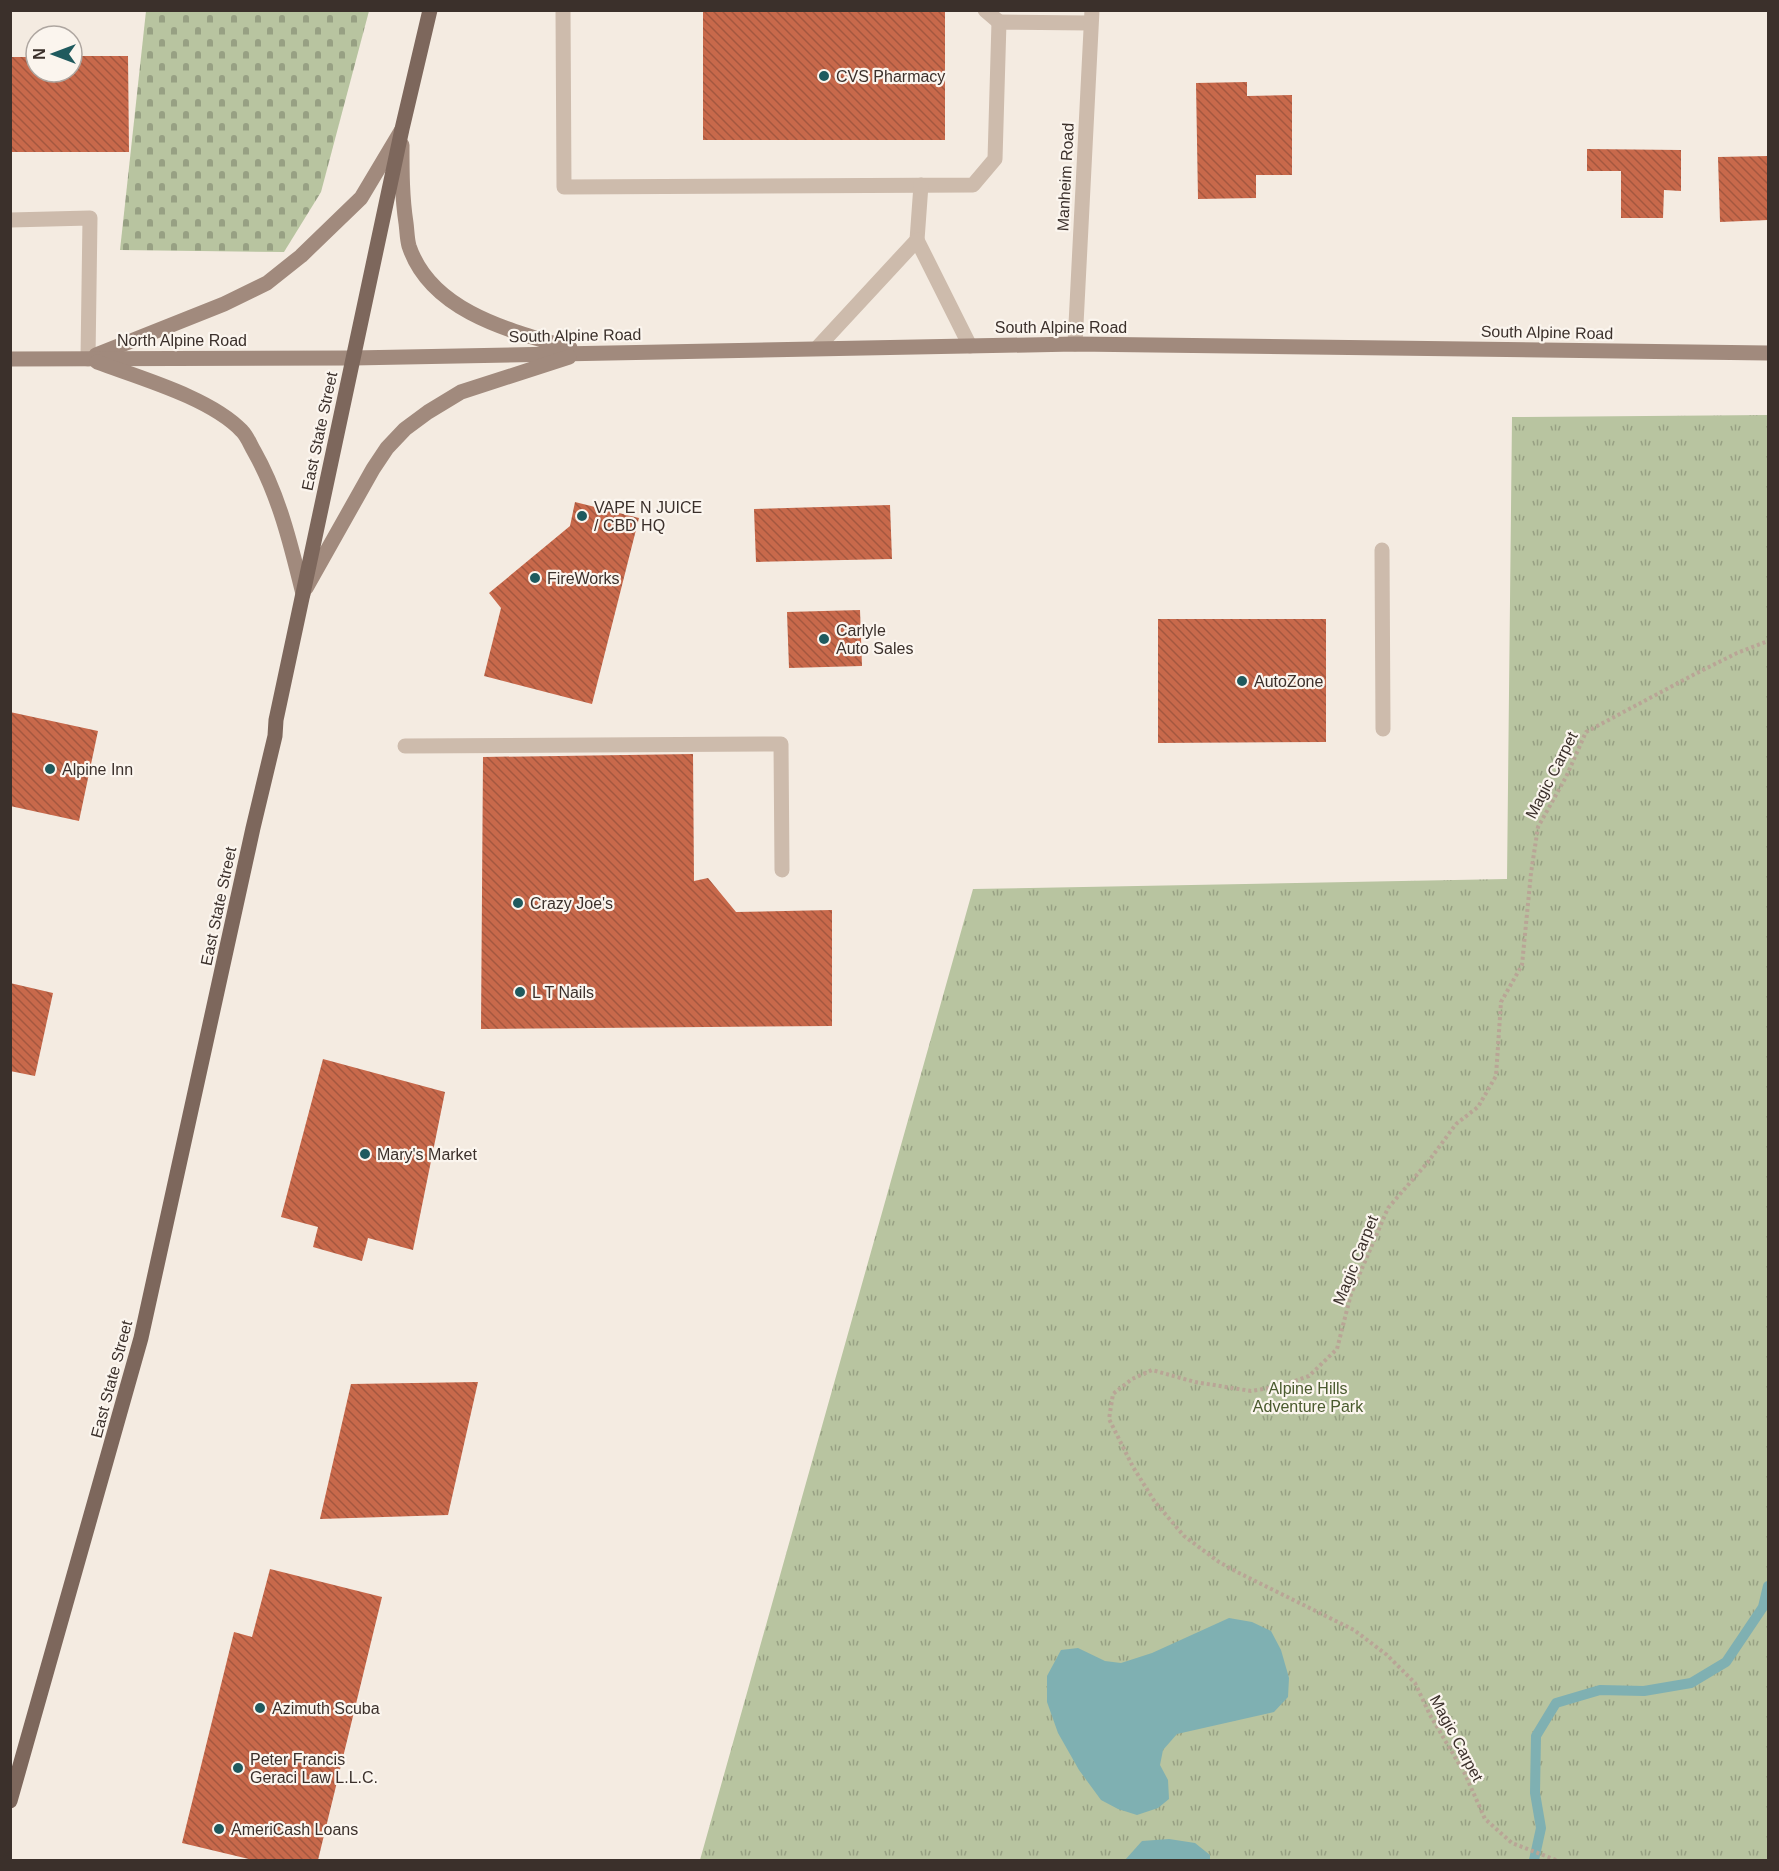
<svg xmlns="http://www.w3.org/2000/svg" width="1779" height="1871" viewBox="0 0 1779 1871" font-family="Helvetica,sans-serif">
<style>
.cemetery{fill:url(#cemetery-stones)}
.park{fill:url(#park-tufts)}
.water{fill:#7fb0b2}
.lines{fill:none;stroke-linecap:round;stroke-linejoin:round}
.stream{stroke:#7fb0b2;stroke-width:10}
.building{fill:url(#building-back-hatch)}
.path{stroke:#b9a596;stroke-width:4;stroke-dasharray:3 3;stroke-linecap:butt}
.service{stroke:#cdbbac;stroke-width:15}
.minor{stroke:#cdbbac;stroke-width:15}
.secondary{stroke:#a18a7d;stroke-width:15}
.primary{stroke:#7d675c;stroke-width:15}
.poi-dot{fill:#1f5a5e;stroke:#fbf5ee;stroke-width:2}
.labels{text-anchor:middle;stroke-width:4.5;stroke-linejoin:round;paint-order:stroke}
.poi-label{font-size:16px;fill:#3b302b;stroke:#fbf5ee;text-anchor:start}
.street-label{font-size:16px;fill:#3b302b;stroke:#fbf5ee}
.park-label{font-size:16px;fill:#4a5a2e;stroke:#fbf5ee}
</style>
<defs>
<pattern id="cemetery-stones" width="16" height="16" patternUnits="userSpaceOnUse" patternTransform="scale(1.5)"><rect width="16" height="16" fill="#b8c4a0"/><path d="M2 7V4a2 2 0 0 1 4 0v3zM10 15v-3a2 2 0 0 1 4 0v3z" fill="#97a083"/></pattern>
<pattern id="park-tufts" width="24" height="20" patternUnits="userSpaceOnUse" patternTransform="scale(1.5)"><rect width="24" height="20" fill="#b8c4a0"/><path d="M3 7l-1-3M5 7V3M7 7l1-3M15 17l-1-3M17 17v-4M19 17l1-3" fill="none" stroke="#97a083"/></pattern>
<pattern id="building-back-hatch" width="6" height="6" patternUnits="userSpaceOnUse" patternTransform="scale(1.5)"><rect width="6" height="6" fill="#c8694b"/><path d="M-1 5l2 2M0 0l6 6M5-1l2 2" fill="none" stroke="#a4573f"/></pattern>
</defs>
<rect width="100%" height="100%" fill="#f4ebe1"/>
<polygon class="cemetery" points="146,11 369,11 321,192 284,252 120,250"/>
<polygon class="park" points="1768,415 1768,1860 700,1860 973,889 1507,879 1512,417"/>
<g class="water">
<polygon points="1229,1618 1252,1622 1271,1631 1281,1650 1289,1678 1288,1697 1274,1712 1177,1734 1163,1750 1160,1765 1168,1780 1169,1799 1158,1808 1137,1815 1118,1809 1101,1800 1079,1770 1058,1733 1047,1702 1047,1676 1061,1650 1078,1648 1105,1661 1121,1663 1152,1653"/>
<polygon points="1169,1839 1195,1843 1210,1855 1210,1860 1125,1860 1142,1841"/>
</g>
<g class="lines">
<polyline class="stream" points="1534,1860 1541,1828 1535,1793 1536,1736 1556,1703 1600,1690 1644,1691 1691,1683 1726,1662 1763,1607 1768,1586"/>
</g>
<g class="building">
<polygon points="703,10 943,10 945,12 945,140 703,140"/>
<polygon points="72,56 128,56 129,152 10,152 10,57 36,57 36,72 72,72"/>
<polygon points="1247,82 1247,96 1292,95 1292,175 1256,175 1256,198 1198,199 1196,83"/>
<polygon points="1587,149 1681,150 1681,191 1664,190 1663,218 1621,218 1621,171 1587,171"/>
<polygon points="1768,156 1768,220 1720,222 1718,157"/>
<polygon points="575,502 639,518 592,704 484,676 501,608 489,593 570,526"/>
<polygon points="890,505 892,559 756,562 754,509"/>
<polygon points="860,610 862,666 789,668 787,612"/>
<polygon points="1158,619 1326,619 1326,742 1158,743"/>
<polygon points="10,712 98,731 79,821 10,806"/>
<polygon points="693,754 694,881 708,878 736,912 832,910 832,1026 481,1029 483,757"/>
<polygon points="10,983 53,993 35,1076 10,1071"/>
<polygon points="323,1059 445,1092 413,1250 368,1238 362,1261 313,1247 318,1227 281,1217"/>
<polygon points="478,1382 448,1515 320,1519 351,1384"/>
<polygon points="270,1569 382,1597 318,1860 253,1860 182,1843 234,1632 252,1637"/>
</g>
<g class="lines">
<polyline class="path" points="1556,1860 1512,1843 1485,1819 1465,1774 1430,1715 1415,1683 1387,1655 1354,1630 1237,1572 1219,1562 1184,1536 1155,1502 1133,1467 1109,1419 1113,1394 1132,1379 1152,1370 1195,1382 1251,1391 1280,1386 1309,1376 1337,1349 1351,1294 1388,1208 1428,1162 1456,1124 1478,1107 1496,1076 1501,1002 1522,965 1531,873 1538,827 1566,777 1586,732 1695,674 1737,653 1768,641"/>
<g class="service">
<polyline points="563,10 564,187 973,185 995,159 999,22 1090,23"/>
<polyline points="985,10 999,22"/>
<polyline points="10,220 90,218 88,359"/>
<polyline points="917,240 921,185"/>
<polyline points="817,348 917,240 970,346"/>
<polyline points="1382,550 1383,729"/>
<polyline points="405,746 781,744 782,870"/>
</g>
<polyline class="minor" points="1075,344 1092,10"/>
<g class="secondary">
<path d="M402 145C402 172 402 197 406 223 407 230 407 239 409 246 431 312 511 331 570 348"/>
<polyline points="96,355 224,304 267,283 301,256 361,198 401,131"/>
<polyline points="10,359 353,358 1075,344 1768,353"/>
<path d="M97 362C140 378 211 398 242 431 247 436 250 444 254 451 279 495 291 545 303 594"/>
<polyline points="306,588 373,469 387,448 405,429 428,412 461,392 569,357"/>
</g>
<polyline class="primary" points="10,1801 141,1338 253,828 275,736 276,720 402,129 430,10"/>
</g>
<g class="poi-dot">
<circle cx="824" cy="76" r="6"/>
<circle cx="582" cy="516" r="6"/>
<circle cx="535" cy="578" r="6"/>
<circle cx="824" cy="639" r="6"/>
<circle cx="1242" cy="681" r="6"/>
<circle cx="50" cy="769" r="6"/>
<circle cx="518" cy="903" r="6"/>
<circle cx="520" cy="992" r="6"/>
<circle cx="365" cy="1154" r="6"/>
<circle cx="260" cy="1708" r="6"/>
<circle cx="238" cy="1768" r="6"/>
<circle cx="219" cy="1829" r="6"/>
</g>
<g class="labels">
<g class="poi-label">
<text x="836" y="82">CVS Pharmacy</text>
<text x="594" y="513">VAPE N JUICE<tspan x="594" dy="18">/ CBD HQ</tspan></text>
<text x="547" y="584">FireWorks</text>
<text x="836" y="636">Carlyle<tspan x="836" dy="18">Auto Sales</tspan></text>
<text x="1254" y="687">AutoZone</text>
<text x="62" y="775">Alpine Inn</text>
<text x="530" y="909">Crazy Joe's</text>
<text x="532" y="998">L T Nails</text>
<text x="377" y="1160">Mary's Market</text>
<text x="272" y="1714">Azimuth Scuba</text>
<text x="250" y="1765">Peter Francis<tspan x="250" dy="18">Geraci Law L.L.C.</tspan></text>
<text x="231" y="1835">AmeriCash Loans</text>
</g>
<g class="street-label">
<text transform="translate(1065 177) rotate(-87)" y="6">Manheim Road</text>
<text x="1061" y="333">South Alpine Road</text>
<text transform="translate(1547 332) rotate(1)" y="6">South Alpine Road</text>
<text transform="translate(575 335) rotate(-1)" y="6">South Alpine Road</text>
<text x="182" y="346">North Alpine Road</text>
<text transform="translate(319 431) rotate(-78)" y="6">East State Street</text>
<text transform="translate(1551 775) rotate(-63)" y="6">Magic Carpet</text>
<text transform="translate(218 906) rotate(-78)" y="6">East State Street</text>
<text transform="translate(1355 1260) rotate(-68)" y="6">Magic Carpet</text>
<text transform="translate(111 1379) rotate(-75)" y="6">East State Street</text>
<text transform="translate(1457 1738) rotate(62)" y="6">Magic Carpet</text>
</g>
<g class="park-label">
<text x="1308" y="1394">Alpine Hills<tspan x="1308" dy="18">Adventure Park</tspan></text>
</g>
</g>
<rect width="1779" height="1871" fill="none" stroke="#3b302b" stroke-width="24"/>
<g transform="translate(54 54) rotate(270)"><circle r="28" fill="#fbf5ee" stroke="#aea6a0" stroke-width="1.5"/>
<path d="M0-4.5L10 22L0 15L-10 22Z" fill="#1f5a5e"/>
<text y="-9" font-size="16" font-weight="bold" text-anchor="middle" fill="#3b302b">N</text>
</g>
</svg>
